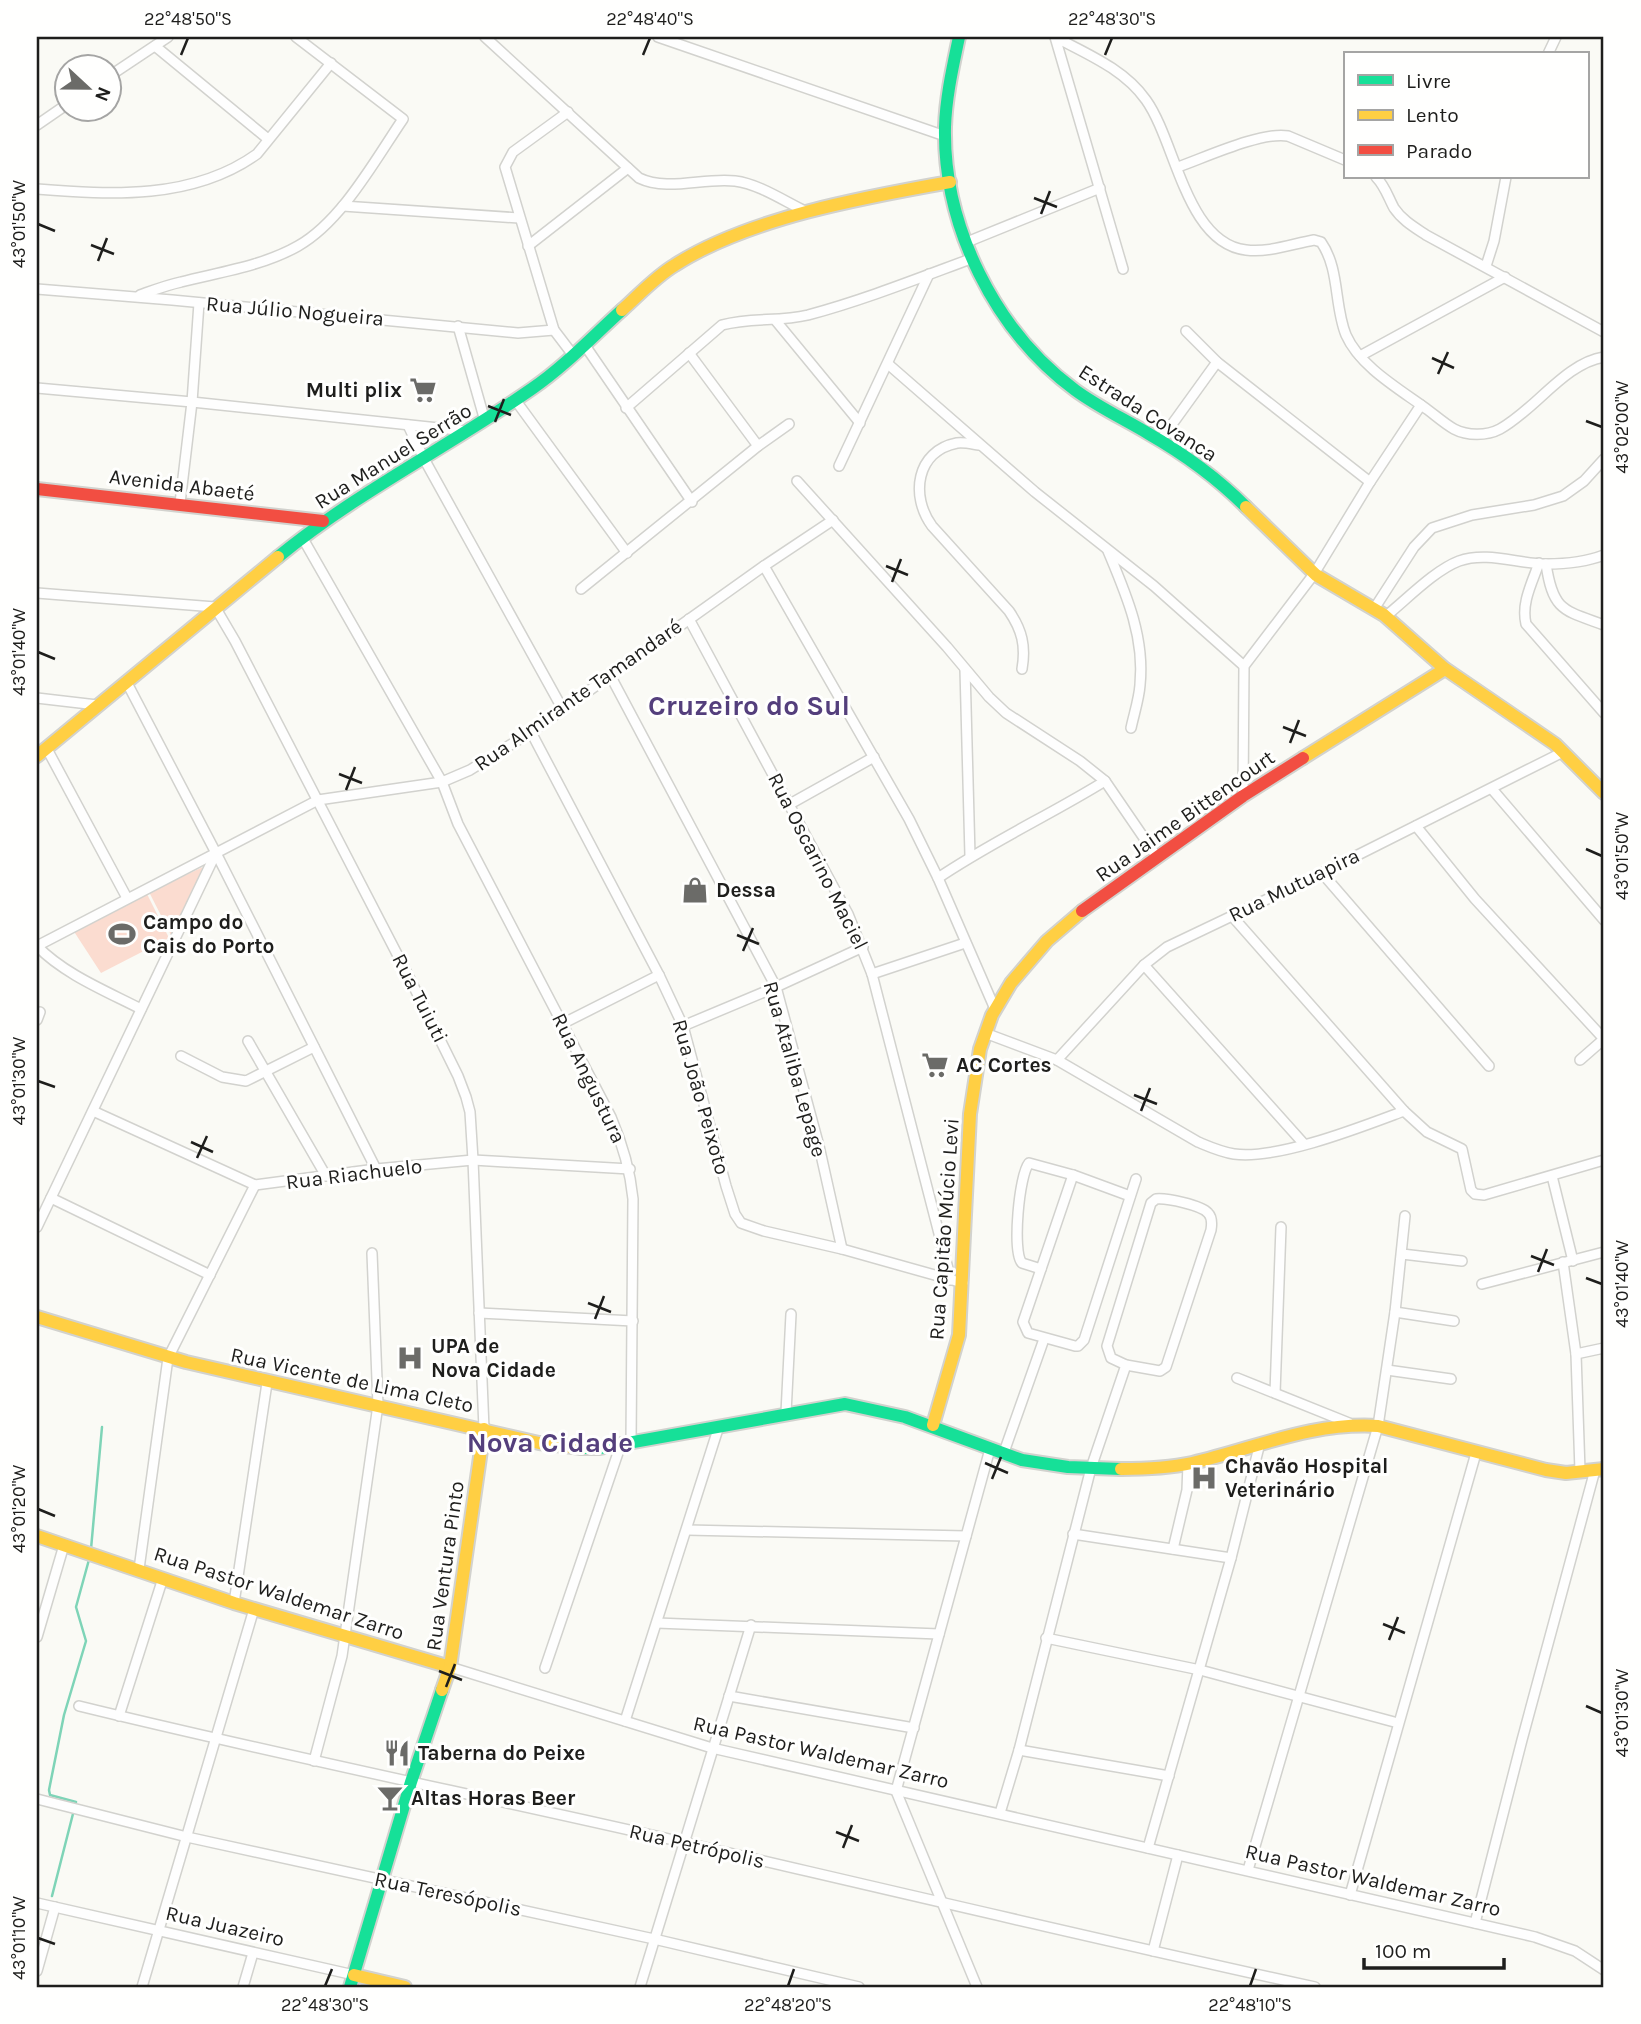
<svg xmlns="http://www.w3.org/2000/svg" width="1641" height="2024" viewBox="0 0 1641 2024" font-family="Karla,sans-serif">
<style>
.green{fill:#fbdcd0}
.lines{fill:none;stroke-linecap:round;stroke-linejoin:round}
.stream{stroke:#7ed4b7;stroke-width:2.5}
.street-casing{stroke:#d2d2ce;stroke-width:12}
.fast-casing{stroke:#d2d2ce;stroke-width:16}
.slow-casing{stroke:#d2d2ce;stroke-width:16}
.jam-casing{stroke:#d2d2ce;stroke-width:16}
.street{stroke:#fefefe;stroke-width:9}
.fast{stroke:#16e098;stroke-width:12}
.slow{stroke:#ffcf43;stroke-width:12}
.jam{stroke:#f24e42;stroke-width:12}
.ticks{fill:none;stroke:#1e1e1c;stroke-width:2.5}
.labels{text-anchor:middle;stroke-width:6;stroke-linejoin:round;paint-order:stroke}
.street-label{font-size:21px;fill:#1e1e1c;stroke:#fffffe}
.poi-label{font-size:21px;font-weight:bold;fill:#1e1e1c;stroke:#fffffe;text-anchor:start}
.district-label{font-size:28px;font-weight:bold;fill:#543f7c;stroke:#fffffe}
.neatline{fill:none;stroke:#1e1e1c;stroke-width:2.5}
.ticks-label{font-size:18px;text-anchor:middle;fill:#1e1e1c}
</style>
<rect width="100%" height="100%" fill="#fafaf5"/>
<g class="green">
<polygon points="203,867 172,937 149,892"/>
<polygon points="146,892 169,938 101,973 73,930"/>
</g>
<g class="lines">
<g class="stream">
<polyline points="91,1549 102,1427"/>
<polyline points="52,1896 76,1802 50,1795 49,1790 64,1715 86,1641 76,1607 90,1556"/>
</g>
<g class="street-casing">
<g id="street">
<path d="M485 37 639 178C668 192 704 177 735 181 759 184 784 201 805 211"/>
<polyline points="658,37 945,136"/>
<path d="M1055 37C1087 54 1124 69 1146 100 1176 142 1186 243 1246 250 1268 253 1292 244 1314 240L1321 242C1340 269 1334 306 1346 335 1360 367 1401 390 1428 410 1436 416 1445 424 1454 429 1467 436 1487 436 1500 429 1535 410 1565 363 1604 357"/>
<polyline points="1055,37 1123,269"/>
<polyline points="155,46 268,139"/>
<polyline points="1548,54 1556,37"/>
<polyline points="108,77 168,37"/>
<polyline points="568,112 513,152 505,167 554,330 573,355"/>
<polyline points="37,125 66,105"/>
<path d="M1178 167C1204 158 1262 131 1288 136L1345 160"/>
<path d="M1376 177C1385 186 1388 197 1394 208 1402 220 1414 227 1426 235L1604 332"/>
<path d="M37 189C111 195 193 200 257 154L331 63"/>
<polyline points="343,206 519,218"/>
<polyline points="967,242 1100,188"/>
<polyline points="528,246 628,168"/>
<polyline points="1486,266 1494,241 1506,177"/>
<polyline points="37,289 172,300 518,333 554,330"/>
<path d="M140 295C154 290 167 285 181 282 220 272 263 266 298 246 342 221 375 160 403 119L296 37"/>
<polyline points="776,321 860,423"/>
<polyline points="458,326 485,421"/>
<polyline points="1186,331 1217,362 1370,482"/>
<polyline points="584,344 692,502"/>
<polyline points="689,353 758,446"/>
<polyline points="1360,356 1505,277"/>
<polyline points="888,364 1035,492 1154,586 1244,666"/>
<polyline points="37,388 192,402 467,431"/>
<polyline points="516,401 627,553"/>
<path d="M626 408 722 325C751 317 779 322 808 315 864 300 919 278 973 258"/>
<polyline points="408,425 423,457 562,708"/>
<polyline points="1160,441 1217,362"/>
<path d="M979 445C972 444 964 442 957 443 916 451 910 496 932 526L1009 611C1022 630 1026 646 1022 669"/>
<polyline points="839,466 929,274"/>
<polyline points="797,481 947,647 989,697 1006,713 1080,761 1105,781 1157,857"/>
<polyline points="180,503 192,402 199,303"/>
<path d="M302 537 442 782 458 824 611 1117C623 1145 630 1169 633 1199L631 1442"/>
<path d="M1108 551C1126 594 1145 637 1140 685 1139 699 1134 714 1131 728"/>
<path d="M1539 563C1532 583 1521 603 1526 624L1604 713"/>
<path d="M1546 564C1553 611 1563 610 1604 625"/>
<polyline points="764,566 909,819 938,878 995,1009"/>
<polyline points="581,589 758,446 789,424"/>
<polyline points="37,593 215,607 235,641 411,981 458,1076 466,1097 470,1112 473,1160 484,1429"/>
<polyline points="1374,609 1414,547 1432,528 1472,515 1534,505 1563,496 1584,481 1604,459"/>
<path d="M1386 616C1407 599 1435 570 1459 561 1487 551 1518 564 1546 564 1565 564 1586 562 1604 555"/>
<polyline points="689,619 848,914 872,974 951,1280"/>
<polyline points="965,669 970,856"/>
<polyline points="610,675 776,987 819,1146 842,1249"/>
<polyline points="126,681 216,853 376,1169"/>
<polyline points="37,698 97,705"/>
<polyline points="531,732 659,975 683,1026 726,1186 735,1214 741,1223 764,1231 842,1249 963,1283"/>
<polyline points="47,749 127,898"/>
<polyline points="1492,789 1604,920"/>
<polyline points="1243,796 1244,666 1314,574 1370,482 1421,405"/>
<polyline points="790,804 874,757"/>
<polyline points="1416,826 1475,899 1604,1039"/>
<polyline points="1322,873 1489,1066"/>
<path d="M938 878C991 842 1050 815 1105 781"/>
<polyline points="1232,916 1404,1111 1427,1132 1462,1149 1471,1190 1475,1194 1484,1195 1604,1160"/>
<polyline points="37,946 318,800 442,782 470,770 531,732 764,566 833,520"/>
<path d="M37 946C64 974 106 991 141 1009"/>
<polyline points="1144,965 1304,1144"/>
<polyline points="872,974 965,943"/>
<polyline points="37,1020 40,1012"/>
<polyline points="562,1024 659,975"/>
<polyline points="683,1026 776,987 863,947"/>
<path d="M985 1033 1057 1060 1198 1142C1210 1147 1221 1152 1234 1154 1278 1160 1361 1127 1404 1111"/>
<polyline points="248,1041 326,1176"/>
<polyline points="181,1056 222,1077 246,1081 314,1047"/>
<polyline points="1057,1060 1144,965 1167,947 1322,873 1563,752"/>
<polyline points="1580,1060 1604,1039"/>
<polyline points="93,1111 255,1185 376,1169 473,1160 630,1169"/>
<polyline points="1073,1175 1023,1322 1028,1333 1075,1346 1078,1346 1084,1340 1136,1179"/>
<polyline points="1552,1176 1573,1261"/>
<polyline points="51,1198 210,1275"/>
<path d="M1156 1199C1167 1198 1201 1205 1208 1213 1212 1217 1212 1224 1211 1230L1166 1367 1160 1371 1126 1365 1111 1358 1107 1346 1151 1203Z"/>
<polyline points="37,1227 216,853"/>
<polyline points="1402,1254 1462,1261"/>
<polyline points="1563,1262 1576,1354 1580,1471"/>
<path d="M1041 1269 1022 1263C1012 1252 1019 1175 1029 1163L1073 1175 1130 1196"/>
<polyline points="1482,1284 1604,1252"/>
<polyline points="1395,1312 1454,1321"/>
<polyline points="479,1313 633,1321"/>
<polyline points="1576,1354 1604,1348"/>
<polyline points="1387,1370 1451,1379"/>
<polyline points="1237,1378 1349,1423"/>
<polyline points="1275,1393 1281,1227"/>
<polyline points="786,1413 791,1314"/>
<polyline points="1003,1455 1044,1339"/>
<polyline points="687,1530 966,1536"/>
<polyline points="1073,1534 1231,1558"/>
<polyline points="1173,1549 1187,1490 1188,1464"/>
<polyline points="139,1569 168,1358 255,1185"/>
<polyline points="234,1603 267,1383"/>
<polyline points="657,1623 939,1634"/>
<polyline points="37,1637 64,1545"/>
<polyline points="1046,1638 1200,1670 1398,1723"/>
<polyline points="450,1667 712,1748 1535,1937 1575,1951 1604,1970"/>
<polyline points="545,1668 621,1444"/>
<polyline points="729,1696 914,1728"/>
<path d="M79 1706C279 1755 481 1796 682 1842 893 1891 1104 1941 1315 1987"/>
<polyline points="119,1716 163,1578"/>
<polyline points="625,1721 719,1426"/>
<polyline points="1019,1750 1169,1776"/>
<polyline points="314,1761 342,1656 378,1405 372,1253"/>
<polyline points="37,1799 187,1837 654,1939 859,1987"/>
<polyline points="1000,1813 1019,1750 1091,1468 1126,1365"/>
<polyline points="1148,1848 1231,1558 1260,1443"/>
<polyline points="1248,1870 1378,1426 1395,1312 1405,1216"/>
<polyline points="1350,1895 1476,1453"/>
<polyline points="37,1903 354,1975"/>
<polyline points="1475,1923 1522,1740 1595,1470"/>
<polyline points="1153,1951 1178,1855"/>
<polyline points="37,1971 55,1907"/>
<polyline points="142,1987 254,1609"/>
<polyline points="243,1987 253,1953"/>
<polyline points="640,1987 751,1625"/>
<polyline points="977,1987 896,1791 990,1449"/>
</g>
</g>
<g class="fast-casing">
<g id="fast">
<path d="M959 37C953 66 946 96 945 127 943 226 995 331 1075 390 1098 407 1124 419 1149 434 1184 454 1217 478 1246 507"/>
<path d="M278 557C357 492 450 446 533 388 565 366 593 336 622 310"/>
<polyline points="582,1448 600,1448 845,1404 905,1417 1022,1460 1068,1467 1121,1469"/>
<polyline points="350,1987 411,1782 442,1690"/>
</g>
</g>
<g class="slow-casing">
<g id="slow">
<path d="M622 310C639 295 655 277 675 265 748 218 865 197 950 182"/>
<polyline points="1246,507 1316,575 1384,615 1444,668 1555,744 1604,793"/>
<polyline points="37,756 278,557"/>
<polyline points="1303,758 1445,669"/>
<polyline points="37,1317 186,1362 539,1443 582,1448"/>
<polyline points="933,1425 959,1335 970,1114 980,1049 992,1015 1011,983 1047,941 1082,911"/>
<path d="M1121 1469C1145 1469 1169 1468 1192 1463 1257 1448 1310 1422 1378 1426L1546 1470 1566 1473 1604 1469"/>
<polyline points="37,1536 234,1603 450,1667"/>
<polyline points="442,1690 450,1667 484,1429"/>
<polyline points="354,1975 405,1987"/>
</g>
</g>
<g class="jam-casing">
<g id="jam">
<polyline points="37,489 323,521"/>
<polyline points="1082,911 1243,796 1303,758"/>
</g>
</g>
<use href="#street" class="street"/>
<use href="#fast" class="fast"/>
<use href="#slow" class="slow"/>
<use href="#jam" class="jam"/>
</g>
<path class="ticks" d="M181 55 188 38M643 55 650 38M1105 55 1112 38M1034 198 1057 207M1041 214 1050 191M38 224 55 231M91 245 114 254M98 261 107 238M1432 358 1454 368M1438 374 1448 352M488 406 511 415M1586 421 1602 427M495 422 504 399M886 566 908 575M892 582 901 559M38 652 55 659M1283 727 1306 736M1290 743 1299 720M339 774 362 783M346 790 355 767M1586 849 1602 856M737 935 759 944M743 951 753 928M38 1081 55 1087M1134 1095 1157 1104M1141 1111 1150 1088M191 1142 213 1152M197 1158 207 1136M1531 1256 1554 1265M1538 1272 1547 1249M1586 1278 1602 1284M588 1303 611 1312M595 1319 604 1296M985 1463 1008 1473M992 1479 1001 1457M38 1509 55 1516M1383 1624 1405 1633M1389 1640 1398 1617M439 1671 462 1680M446 1687 455 1664M1586 1706 1602 1713M836 1832 859 1841M843 1848 852 1825M38 1938 55 1944M325 1986 332 1969M788 1986 794 1969M1250 1986 1256 1969"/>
<defs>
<g id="supermarket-bare" transform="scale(2.1)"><path d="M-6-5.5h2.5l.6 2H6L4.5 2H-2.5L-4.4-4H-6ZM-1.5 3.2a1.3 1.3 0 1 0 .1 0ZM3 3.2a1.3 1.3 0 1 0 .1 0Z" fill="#6b6b68" stroke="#fffffe" stroke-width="2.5" paint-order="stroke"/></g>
<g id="shop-bare" transform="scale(2.1)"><path d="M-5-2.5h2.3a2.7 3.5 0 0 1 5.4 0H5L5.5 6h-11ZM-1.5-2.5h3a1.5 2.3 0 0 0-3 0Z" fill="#6b6b68" stroke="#fffffe" stroke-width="2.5" paint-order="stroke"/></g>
<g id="stadium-bare" transform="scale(2.1)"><path d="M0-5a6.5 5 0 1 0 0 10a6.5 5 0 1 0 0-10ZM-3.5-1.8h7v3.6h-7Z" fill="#6b6b68" stroke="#fffffe" stroke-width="2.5" paint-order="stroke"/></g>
<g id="hospital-bare" transform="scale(2.1)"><path d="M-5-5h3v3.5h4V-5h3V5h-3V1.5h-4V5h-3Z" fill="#6b6b68" stroke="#fffffe" stroke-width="2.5" paint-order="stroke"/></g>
<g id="restaurant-bare" transform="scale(2.1)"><path d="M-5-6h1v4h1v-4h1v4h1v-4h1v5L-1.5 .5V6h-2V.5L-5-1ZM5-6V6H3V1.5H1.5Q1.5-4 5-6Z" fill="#6b6b68" stroke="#fffffe" stroke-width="2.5" paint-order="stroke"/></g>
<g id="bar-bare" transform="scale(2.1)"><path d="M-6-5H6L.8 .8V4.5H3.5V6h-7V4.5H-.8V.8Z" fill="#6b6b68" stroke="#fffffe" stroke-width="2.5" paint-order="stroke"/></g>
</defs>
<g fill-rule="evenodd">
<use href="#supermarket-bare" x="423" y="390"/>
<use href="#shop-bare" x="695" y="890"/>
<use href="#stadium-bare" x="122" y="934"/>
<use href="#supermarket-bare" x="935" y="1065"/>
<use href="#hospital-bare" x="410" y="1358"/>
<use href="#hospital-bare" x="1204" y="1478"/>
<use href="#restaurant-bare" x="397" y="1753"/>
<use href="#bar-bare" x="390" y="1798"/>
</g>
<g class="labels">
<g class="street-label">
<text transform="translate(295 311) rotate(5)" y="7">Rua Júlio Nogueira</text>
<text transform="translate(1148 413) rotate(33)" y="7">Estrada Covanca</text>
<text transform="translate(393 456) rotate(-32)" y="7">Rua Manuel Serrão</text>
<text transform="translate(182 485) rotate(7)" y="7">Avenida Abaeté</text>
<text transform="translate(578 695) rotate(-35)" y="7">Rua Almirante Tamandaré</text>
<text transform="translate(1185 816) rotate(-35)" y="7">Rua Jaime Bittencourt</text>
<text transform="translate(818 861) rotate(63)" y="7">Rua Oscarino Maciel</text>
<text transform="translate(1294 885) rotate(-26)" y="7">Rua Mutuapira</text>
<text transform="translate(420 998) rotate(63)" y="7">Rua Tuiuti</text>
<text transform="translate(795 1069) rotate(74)" y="7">Rua Ataliba Lepage</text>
<text transform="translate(589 1078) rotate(64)" y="7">Rua Angustura</text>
<text transform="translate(701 1097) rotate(74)" y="7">Rua João Peixoto</text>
<text transform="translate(354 1174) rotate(-7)" y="7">Rua Riachuelo</text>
<text transform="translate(944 1229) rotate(-86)" y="7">Rua Capitão Múcio Levi</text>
<text transform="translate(352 1380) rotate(12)" y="7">Rua Vicente de Lima Cleto</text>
<text transform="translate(445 1566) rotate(-82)" y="7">Rua Ventura Pinto</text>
<text transform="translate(279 1593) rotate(18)" y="7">Rua Pastor Waldemar Zarro</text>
<text transform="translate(821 1752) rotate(13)" y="7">Rua Pastor Waldemar Zarro</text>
<text transform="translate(697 1846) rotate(13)" y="7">Rua Petrópolis</text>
<text transform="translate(1373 1880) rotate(13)" y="7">Rua Pastor Waldemar Zarro</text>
<text transform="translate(448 1894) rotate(12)" y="7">Rua Teresópolis</text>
<text transform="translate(225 1926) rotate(13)" y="7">Rua Juazeiro</text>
</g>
<g class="poi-label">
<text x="402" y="397" text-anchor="end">Multi plix</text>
<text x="716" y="897">Dessa</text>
<text x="143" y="929">Campo do<tspan x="143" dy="24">Cais do Porto</tspan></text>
<text x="956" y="1072">AC Cortes</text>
<text x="431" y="1353">UPA de<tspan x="431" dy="24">Nova Cidade</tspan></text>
<text x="1225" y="1473">Chavão Hospital<tspan x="1225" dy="24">Veterinário</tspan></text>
<text x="418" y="1760">Taberna do Peixe</text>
<text x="411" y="1805">Altas Horas Beer</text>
</g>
<g class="district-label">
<text x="749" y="715">Cruzeiro do Sul</text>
<text x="550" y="1452">Nova Cidade</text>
</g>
</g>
<rect width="1641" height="2024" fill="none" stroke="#fffffe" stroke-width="77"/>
<rect x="1344" y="52" width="245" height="126" fill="#fffffe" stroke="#a5a5a4" stroke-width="2"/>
<rect x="1358" y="75" width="35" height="10" fill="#16e098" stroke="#a5a5a4" stroke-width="2"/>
<text x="1406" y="88" font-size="21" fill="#1e1e1c">Livre</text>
<rect x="1358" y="110" width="35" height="10" fill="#ffcf43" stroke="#a5a5a4" stroke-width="2"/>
<text x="1406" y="122" font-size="21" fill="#1e1e1c">Lento</text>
<rect x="1358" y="145" width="35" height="10" fill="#f24e42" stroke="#a5a5a4" stroke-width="2"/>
<text x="1406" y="158" font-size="21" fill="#1e1e1c">Parado</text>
<g transform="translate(88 88) rotate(112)"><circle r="33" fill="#fffffe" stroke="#a5a5a4" stroke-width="2"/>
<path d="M0-5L12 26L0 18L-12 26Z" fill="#6b6b68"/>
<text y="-10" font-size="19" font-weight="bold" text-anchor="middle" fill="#1e1e1c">N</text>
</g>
<path d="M1364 1958v10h140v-10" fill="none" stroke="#1e1e1c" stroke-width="3.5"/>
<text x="1375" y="1958" font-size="21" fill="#1e1e1c" stroke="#fffffe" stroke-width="5" paint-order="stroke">100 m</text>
<rect x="38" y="38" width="1564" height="1948" class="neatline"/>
<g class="ticks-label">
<text x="188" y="25">22°48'50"S</text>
<text x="650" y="25">22°48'40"S</text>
<text x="1112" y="25">22°48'30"S</text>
<text transform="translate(19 224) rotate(-90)" y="6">43°01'50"W</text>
<text transform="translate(1622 427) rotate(-90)" y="6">43°02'00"W</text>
<text transform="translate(19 652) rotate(-90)" y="6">43°01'40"W</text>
<text transform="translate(1622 856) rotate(-90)" y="6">43°01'50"W</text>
<text transform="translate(19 1081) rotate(-90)" y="6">43°01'30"W</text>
<text transform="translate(1622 1284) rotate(-90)" y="6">43°01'40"W</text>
<text transform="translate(19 1509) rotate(-90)" y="6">43°01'20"W</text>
<text transform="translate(1622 1713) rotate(-90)" y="6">43°01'30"W</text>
<text transform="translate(19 1938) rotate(-90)" y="6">43°01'10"W</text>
<text x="325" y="2011">22°48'30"S</text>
<text x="788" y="2011">22°48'20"S</text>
<text x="1250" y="2011">22°48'10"S</text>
</g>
</svg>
